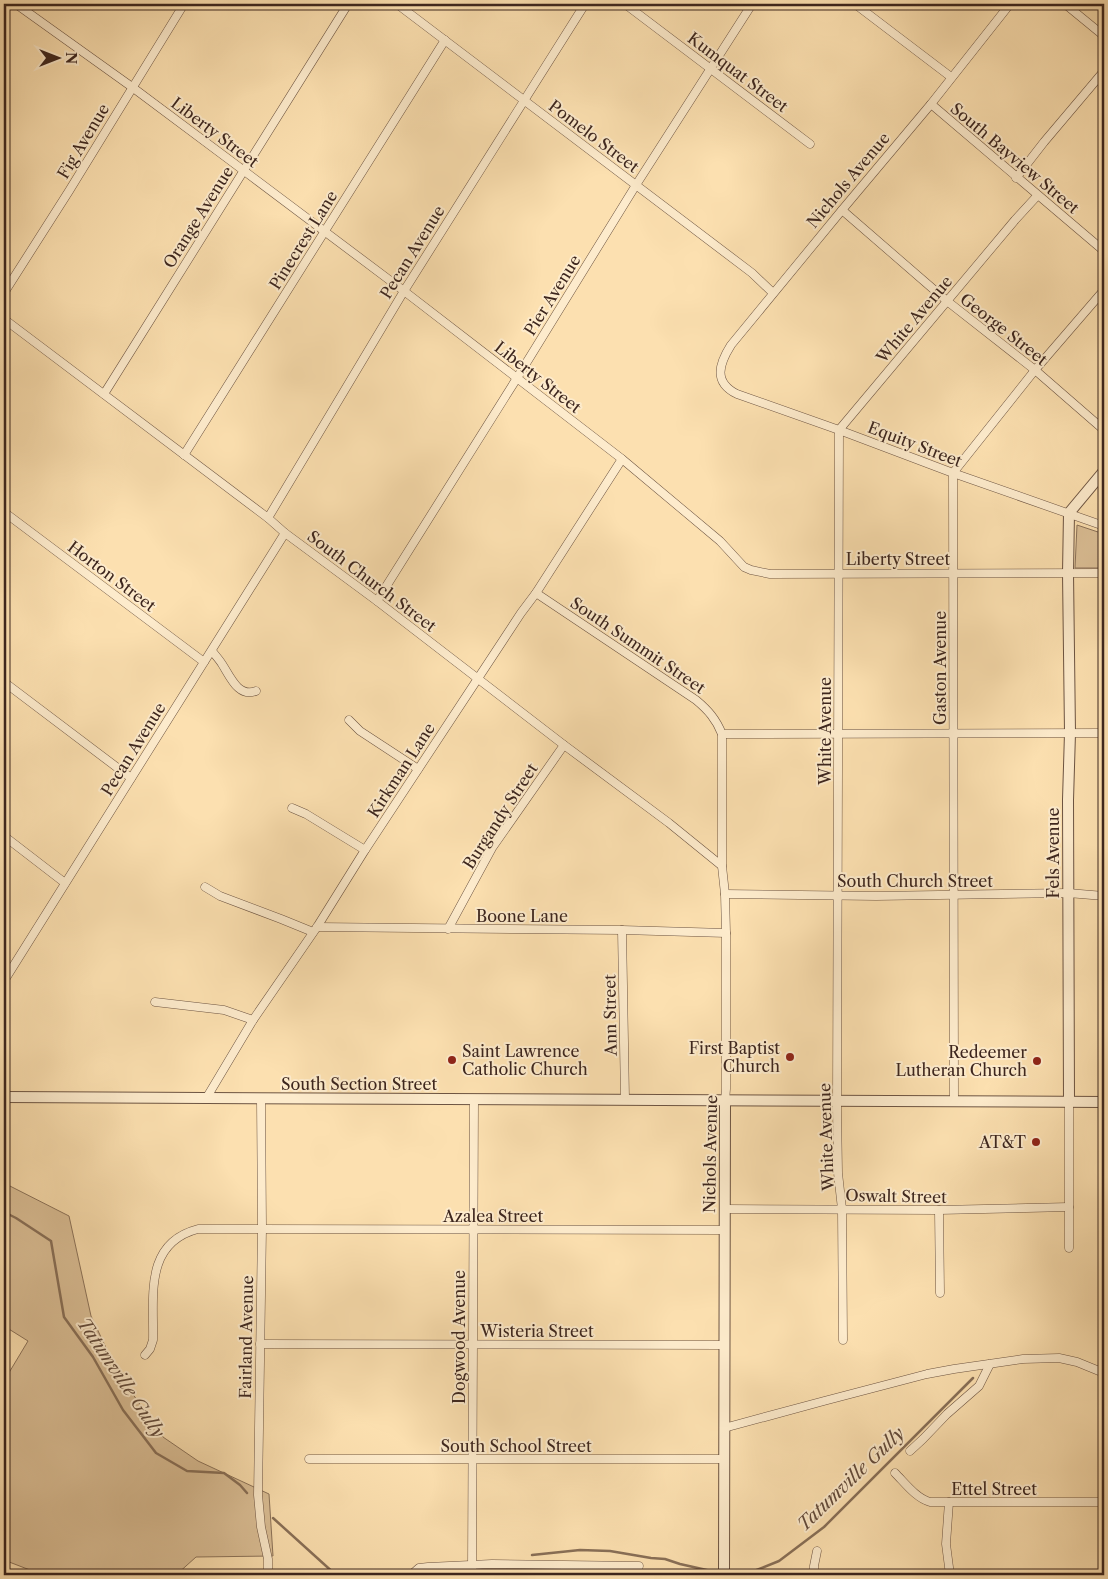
<svg xmlns="http://www.w3.org/2000/svg" width="1108" height="1579" viewBox="0 0 1108 1579" font-family="'Libre Caslon Text',serif">
<style>
.green{fill:#dcc097;stroke:#8c735a}
.lines{fill:none;stroke-linecap:round;stroke-linejoin:round}
.stream{stroke:#897058;stroke-width:2.5}
.minor-casing{stroke:#6d5442;stroke-width:9}
.tertiary-casing{stroke:#6d5442;stroke-width:12}
.minor{stroke:#fdebcc;stroke-width:8}
.tertiary{stroke:#fdebcc;stroke-width:10}
.poi-dot{fill:#8f2418;stroke:#fdebcc;stroke-width:2}
.labels{text-anchor:middle;stroke-width:4;stroke-linejoin:round;paint-order:stroke}
.street-label{font-size:16px;fill:#3d261e;stroke:#fdebcc}
.poi-label{font-size:16px;fill:#3d261e;stroke:#fdebcc;text-anchor:end}
.water-label{font-size:18px;font-style:italic;fill:#634b3b;stroke:#fdebcc}
</style>
<rect width="100%" height="100%" fill="#fce0b0"/>
<filter id="stains"><feTurbulence type="fractalNoise" baseFrequency=".004" numOctaves="4"/><feColorMatrix values="0 0 0 0 .2 0 0 0 0 .09 0 0 0 0 .02 0 0 0 .5 -.17"/></filter>
<radialGradient id="worn" r=".72"><stop offset=".6" stop-color="#630" stop-opacity="0"/><stop offset="1" stop-color="#630" stop-opacity=".3"/></radialGradient>
<g class="green">
<polygon points="1077,525 1104,534 1104,568 1075,568"/>
<polygon points="4,1183 69,1216 91,1316 118,1373 163,1437 198,1461 269,1494 273,1556 196,1557 176,1575 43,1575 4,1560 4,1381 28,1341 4,1326"/>
</g>
<g class="lines">
<g class="stream">
<polyline points="4,1212 16,1218 51,1241 64,1317 93,1357 123,1410 156,1453 187,1471 224,1473 240,1485 247,1493"/>
<polyline points="273,1518 336,1575"/>
<polyline points="532,1555 580,1550 610,1551 651,1558 665,1559 680,1564 711,1571"/>
<polyline points="731,1572 754,1571 779,1561 824,1527 973,1378"/>
<polyline points="493,1575 507,1570"/>
</g>
<g class="minor-casing">
<g id="minor">
<polyline points="16,4 132,87 243,170 404,291 622,459 720,541 744,567 751,570 770,574 1104,573"/>
<polyline points="397,4 752,273 773,293"/>
<polyline points="625,4 810,144"/>
<polyline points="855,4 951,77"/>
<path d="M1010 4 931 104 842 210 731 345C719 364 713 382 737 394L839 430 953 473 1104 526"/>
<polyline points="1065,4 1104,36"/>
<polyline points="931,104 1104,251"/>
<polyline points="1016,178 1044,142 1104,71"/>
<polyline points="842,210 947,301 1035,370 1104,430"/>
<polyline points="4,293 69,191 184,4"/>
<polyline points="4,319 268,518 285,533 377,601 564,745 669,823 722,866"/>
<polyline points="104,394 348,4"/>
<polyline points="184,455 445,40"/>
<polyline points="4,512 204,662"/>
<polyline points="268,518 404,291 585,4"/>
<path d="M536 593 696 700C708 710 716 719 722 734V866L725 894 726 933V1089L725 1101"/>
<polyline points="377,601 517,378 636,185 752,4"/>
<path d="M212 651C215 655 219 659 222 664 230 676 238 698 256 691"/>
<polyline points="4,682 131,778"/>
<polyline points="349,720 360,731 418,769"/>
<polyline points="722,734 1104,733"/>
<polyline points="292,808 306,814 365,850"/>
<polyline points="4,836 65,883"/>
<polyline points="205,887 220,896 281,919 313,932"/>
<polyline points="725,894 876,896 1068,893 1104,896"/>
<polyline points="317,927 622,930 726,933"/>
<polyline points="448,929 492,848 564,745"/>
<polyline points="622,930 625,1099"/>
<polyline points="4,981 285,533"/>
<polyline points="155,1002 224,1010 253,1020"/>
<polyline points="207,1097 253,1020 317,927 365,850 521,613 536,593 622,459"/>
<polyline points="261,1099 262,1228 258,1495 261,1527 268,1559 268,1575"/>
<polyline points="954,1100 953,473 1035,370 1104,290"/>
<polyline points="724,1209 939,1210 1069,1207"/>
<polyline points="939,1210 940,1293"/>
<polyline points="1069,1248 1069,1101"/>
<polyline points="843,1340 842,1209 838,1173 837,1110 839,430 1015,220 1037,196"/>
<polyline points="260,1344 724,1345"/>
<path d="M145 1355 150 1349 153 1340C154 1296 144 1243 198 1229L724 1230"/>
<polyline points="724,1428 824,1401 927,1374 954,1369 1023,1359 1059,1358 1077,1362 1104,1373"/>
<polyline points="910,1451 923,1439 947,1414 979,1386 990,1364"/>
<polyline points="309,1459 724,1459"/>
<path d="M895 1473C905 1483 916 1498 930 1502H1104"/>
<polyline points="949,1502 946,1544 950,1575"/>
<polyline points="411,1575 419,1568 428,1567 492,1564 639,1566"/>
<polyline points="472,1575 474,1100"/>
<polyline points="814,1575 814,1566 817,1551"/>
</g>
</g>
<g class="tertiary-casing">
<g id="tertiary">
<polyline points="4,1097 1104,1102"/>
<polyline points="1069,1101 1068,800 1070,733 1068,573 1069,513 1104,471"/>
<polyline points="724,1575 725,1101"/>
</g>
</g>
<use href="#minor" class="minor"/>
<use href="#tertiary" class="tertiary"/>
</g>
<g class="poi-dot">
<circle cx="790" cy="1057" r="5"/>
<circle cx="452" cy="1060" r="5"/>
<circle cx="1037" cy="1061" r="5"/>
<circle cx="1036" cy="1142" r="5"/>
</g>
<g class="labels">
<g class="street-label">
<text transform="translate(738 72) rotate(37)" y="6">Kumquat Street</text>
<text transform="translate(215 132) rotate(37)" y="6">Liberty Street</text>
<text transform="translate(594 136) rotate(37)" y="6">Pomelo Street</text>
<text transform="translate(83 141) rotate(-59)" y="6">Fig Avenue</text>
<text transform="translate(1015 158) rotate(40)" y="6">South Bayview Street</text>
<text transform="translate(848 180) rotate(-50)" y="6">Nichols Avenue</text>
<text transform="translate(198 217) rotate(-58)" y="6">Orange Avenue</text>
<text transform="translate(303 240) rotate(-58)" y="6">Pinecrest Lane</text>
<text transform="translate(412 252) rotate(-58)" y="6">Pecan Avenue</text>
<text transform="translate(552 295) rotate(-58)" y="6">Pier Avenue</text>
<text transform="translate(914 319) rotate(-50)" y="6">White Avenue</text>
<text transform="translate(1004 329) rotate(38)" y="6">George Street</text>
<text transform="translate(538 377) rotate(38)" y="6">Liberty Street</text>
<text transform="translate(915 444) rotate(21)" y="6">Equity Street</text>
<text x="898" y="565">Liberty Street</text>
<text transform="translate(112 576) rotate(37)" y="6">Horton Street</text>
<text transform="translate(372 581) rotate(37)" y="6">South Church Street</text>
<text transform="translate(638 645) rotate(34)" y="6">South Summit Street</text>
<text transform="translate(940 668) rotate(-90)" y="6">Gaston Avenue</text>
<text transform="translate(825 731) rotate(-90)" y="6">White Avenue</text>
<text transform="translate(133 749) rotate(-58)" y="6">Pecan Avenue</text>
<text transform="translate(401 770) rotate(-57)" y="6">Kirkman Lane</text>
<text transform="translate(500 816) rotate(-57)" y="6">Burgandy Street</text>
<text transform="translate(1053 853) rotate(-90)" y="6">Fels Avenue</text>
<text x="915" y="887">South Church Street</text>
<text x="522" y="922">Boone Lane</text>
<text transform="translate(610 1015) rotate(-91)" y="6">Ann Street</text>
<text x="359" y="1090">South Section Street</text>
<text transform="translate(826 1137) rotate(-92)" y="6">White Avenue</text>
<text transform="translate(710 1154) rotate(-89)" y="6">Nichols Avenue</text>
<text transform="translate(896 1196) rotate(1)" y="6">Oswalt Street</text>
<text x="493" y="1222">Azalea Street</text>
<text x="537" y="1337">Wisteria Street</text>
<text transform="translate(246 1337) rotate(-89)" y="6">Fairland Avenue</text>
<text transform="translate(459 1337) rotate(-90)" y="6">Dogwood Avenue</text>
<text x="516" y="1452">South School Street</text>
<text x="994" y="1495">Ettel Street</text>
</g>
<g class="poi-label">
<text x="780" y="1054">First Baptist<tspan x="780" dy="18">Church</tspan></text>
<text x="462" y="1057" text-anchor="start">Saint Lawrence<tspan x="462" dy="18">Catholic Church</tspan></text>
<text x="1027" y="1058">Redeemer<tspan x="1027" dy="18">Lutheran Church</tspan></text>
<text x="1026" y="1148">AT&amp;T</text>
</g>
<g class="water-label">
<text transform="translate(121 1378) rotate(56)" y="6">Tatumville Gully</text>
<text transform="translate(851 1479) rotate(-44)" y="6">Tatumville Gully</text>
</g>
</g>
<rect width="1108" height="1579" fill="none" stroke="#fce0b0" stroke-width="20"/>
<rect x="5" y="5" width="1098" height="1569" fill="none" stroke="#3d261e" stroke-width="2.5"/>
<rect x="10" y="10" width="1088" height="1559" fill="none" stroke="#3d261e"/>
<g transform="translate(58 58) rotate(90)" stroke="#fdebcc" stroke-width="4" paint-order="stroke">
<path d="M0-4L9 19L0 12L-9 19Z" fill="#3d261e"/>
<text y="-8" font-size="14" font-weight="bold" text-anchor="middle" fill="#3d261e">N</text>
</g>
<rect width="100%" height="100%" filter="url(#stains)"/>
<rect width="100%" height="100%" fill="url(#worn)"/>
</svg>
